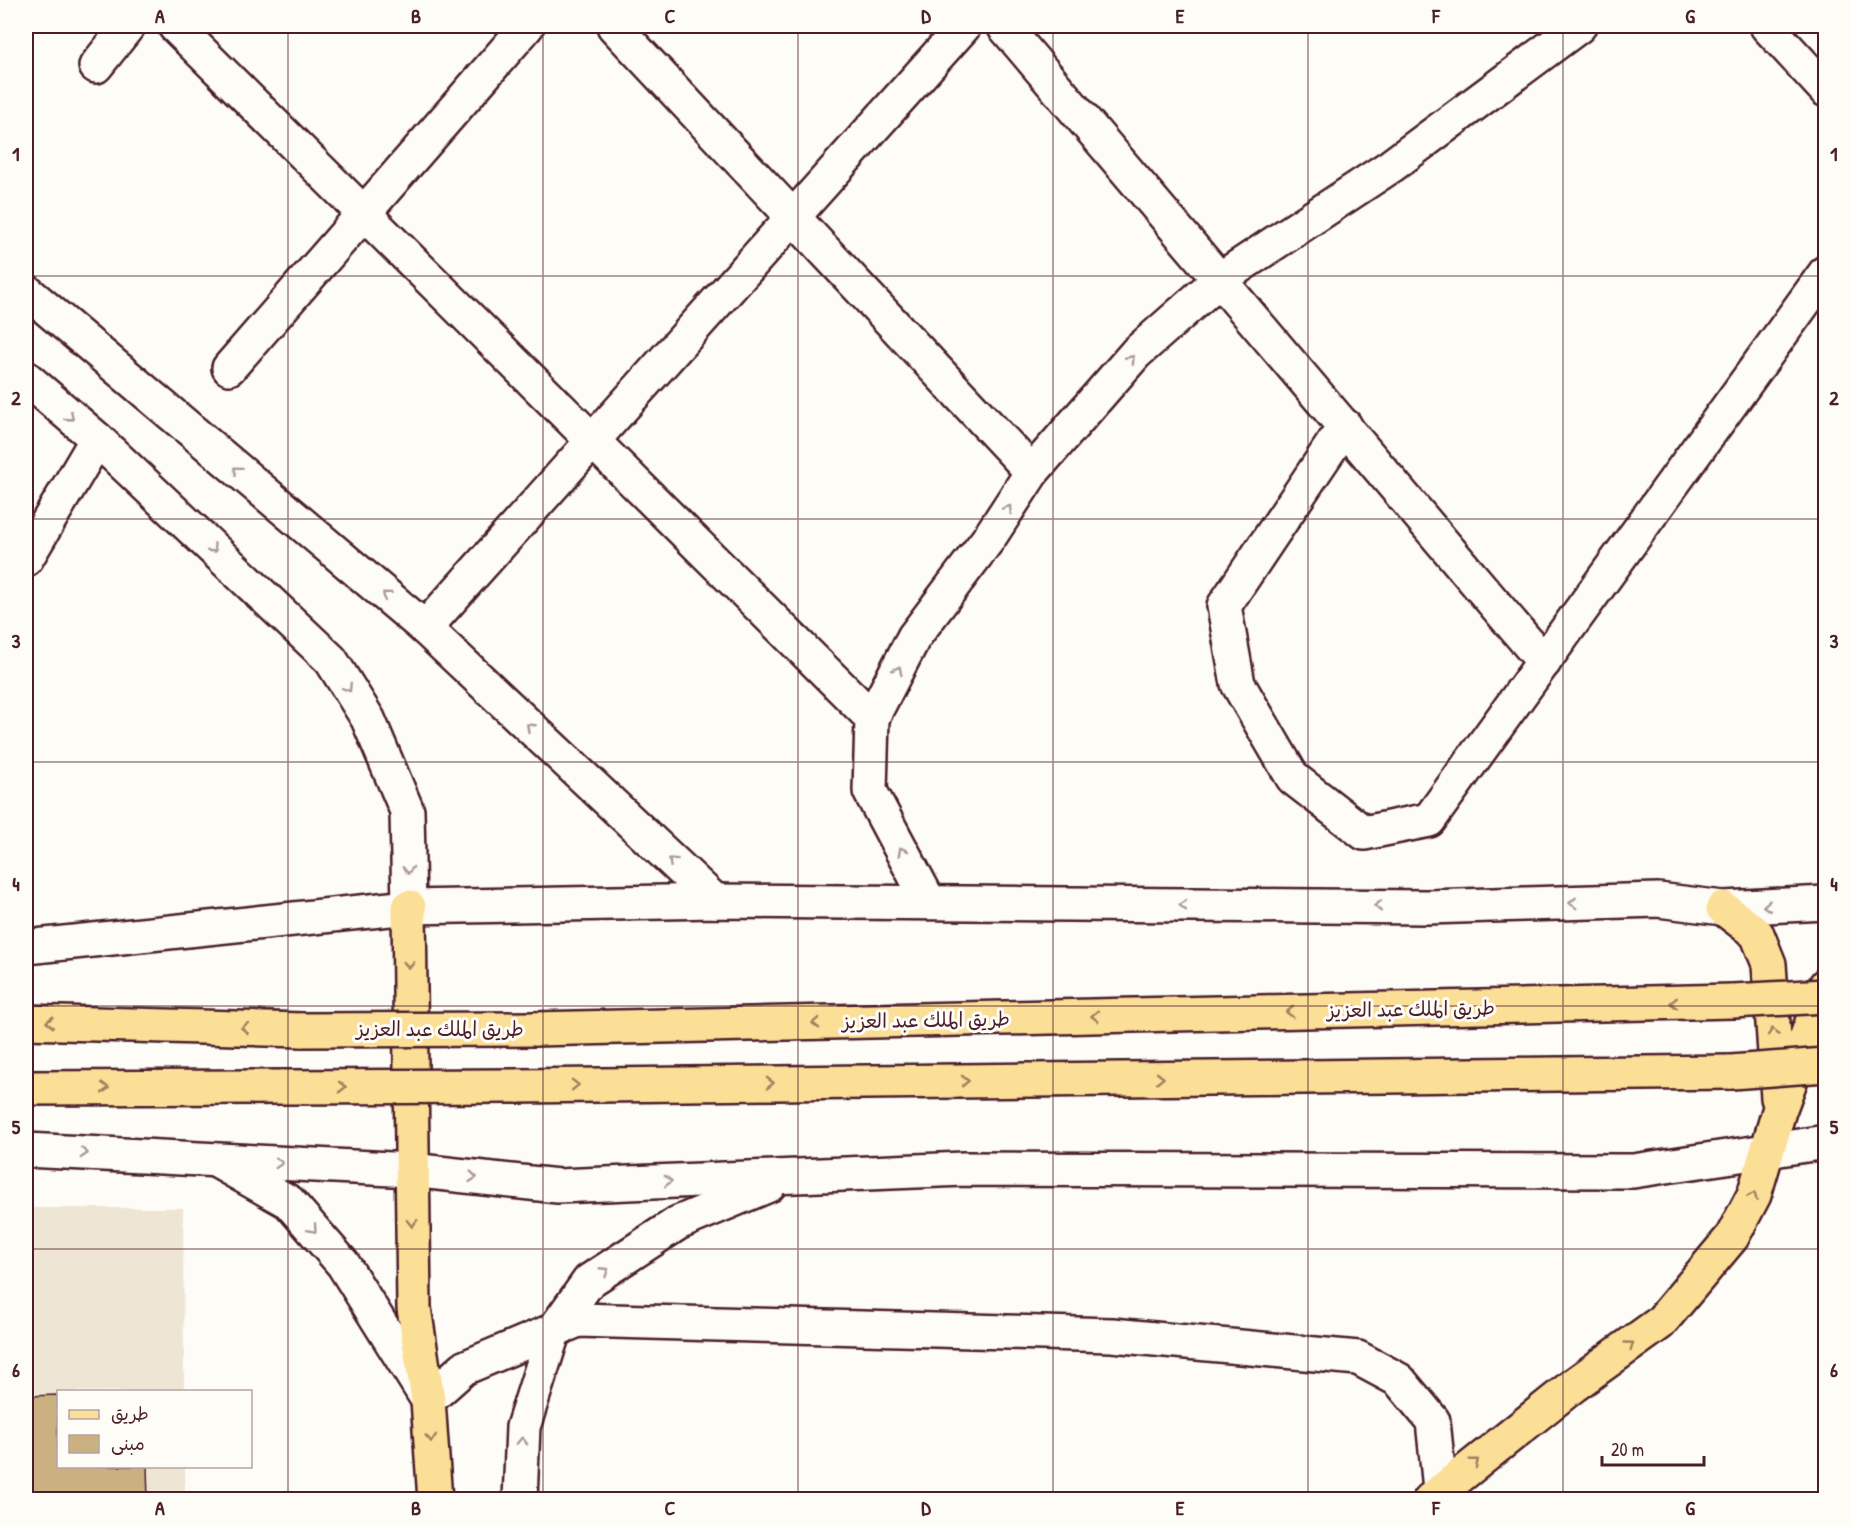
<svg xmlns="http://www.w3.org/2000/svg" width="1851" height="1525" viewBox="0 0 1851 1525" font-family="'Patrick Hand','Playpen Sans Arabic',sans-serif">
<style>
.built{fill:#eee5d4}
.building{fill:#cbb081;stroke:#4a1f2b;stroke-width:1.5}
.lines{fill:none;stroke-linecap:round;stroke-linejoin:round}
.minor-casing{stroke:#4a1f2b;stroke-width:38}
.tertiary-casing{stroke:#4a1f2b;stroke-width:38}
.primary-casing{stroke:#4a1f2b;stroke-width:38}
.minor{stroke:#fdfcf7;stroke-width:33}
.tertiary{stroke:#fdfcf7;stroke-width:33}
.primary{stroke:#fbdf96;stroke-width:33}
.primary-bridge-casing{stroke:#4a1f2b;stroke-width:38;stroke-linecap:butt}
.primary-bridge{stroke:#fbdf96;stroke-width:33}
.oneway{stroke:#ac999b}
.oneway2{stroke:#a27f60}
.grid{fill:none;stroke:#4a1f2b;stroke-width:1.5;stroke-opacity:0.55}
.labels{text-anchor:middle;stroke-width:6;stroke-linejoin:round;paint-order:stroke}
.street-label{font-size:20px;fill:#4a1f2b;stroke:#fdfcf7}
.neatline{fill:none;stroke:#4a1f2b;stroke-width:2}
.grid-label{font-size:20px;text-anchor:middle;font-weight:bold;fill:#4a1f2b}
</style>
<rect width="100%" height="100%" fill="#fdfcf7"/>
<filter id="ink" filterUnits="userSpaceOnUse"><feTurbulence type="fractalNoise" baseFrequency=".0167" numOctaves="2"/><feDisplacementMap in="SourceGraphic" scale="12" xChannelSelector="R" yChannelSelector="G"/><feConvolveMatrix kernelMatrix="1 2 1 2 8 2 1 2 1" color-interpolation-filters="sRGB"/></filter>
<g filter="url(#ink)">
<polygon class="built" points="26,1208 183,1208 184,1391 58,1392 58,1466 185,1467 185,1499 26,1499"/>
<polygon class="building" points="58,1395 58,1466 147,1466 148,1500 26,1500 26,1396"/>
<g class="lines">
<g class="minor-casing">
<g id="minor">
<polyline points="175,26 872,718"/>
<polyline points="614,26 1032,472"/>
<polyline points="1004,26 1544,662"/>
<polyline points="1767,26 1826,90"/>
<polyline points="96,66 128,26"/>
<polyline points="229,368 527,26"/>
<polyline points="1345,426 1224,606 1238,684 1293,778 1364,833 1429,820 1826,272"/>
<polyline points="26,559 97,439"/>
<polyline points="425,628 964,26"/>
<polyline points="929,902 870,791 872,718 914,637 989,538 1032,472 1136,353 1220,279 1391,166 1579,26"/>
<polyline points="215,1160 289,1202 343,1264 428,1400 464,1368 578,1320 1112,1335 1358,1358 1399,1380 1433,1421 1440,1489"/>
</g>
</g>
<g class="tertiary-casing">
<g id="tertiary">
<polyline points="26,291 425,628 715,901"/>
<polyline points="26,378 97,439 331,660 368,719 407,811 409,907"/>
<polyline points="26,947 409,907 715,901 1427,907 1658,900 1723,908 1826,903"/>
<polyline points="26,1150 411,1170 558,1186 964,1169 1633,1171 1826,1142"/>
<polyline points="520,1500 523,1427 554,1330 589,1281 678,1223 769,1185"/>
</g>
</g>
<g class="primary-casing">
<g id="primary">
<polyline points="409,907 414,1308 428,1400 435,1500"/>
<polyline points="1723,908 1757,934 1769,964 1778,1098"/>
<polyline points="26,1022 303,1030"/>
<polyline points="534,1029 1733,1001"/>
<polyline points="517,1086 1731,1072"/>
<polyline points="26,1088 283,1087"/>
<polyline points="1430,1500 1574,1385 1660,1323 1732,1237 1754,1195 1779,1111 1826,985"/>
</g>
</g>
<use href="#minor" class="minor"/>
<use href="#tertiary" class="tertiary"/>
<use href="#primary" class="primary"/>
<g class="primary-bridge-casing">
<g id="primary-bridge">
<polyline points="1733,1001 1826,996"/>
<polyline points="303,1030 534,1029"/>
<polyline points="1731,1072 1826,1065"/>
<polyline points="283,1087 517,1086"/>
</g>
</g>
<use href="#primary-bridge" class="primary-bridge"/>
</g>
<defs><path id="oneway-chevron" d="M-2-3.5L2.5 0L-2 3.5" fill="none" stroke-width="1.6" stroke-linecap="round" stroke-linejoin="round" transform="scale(1.5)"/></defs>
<g class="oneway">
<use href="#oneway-chevron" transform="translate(1131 359) rotate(-48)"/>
<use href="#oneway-chevron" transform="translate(70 417) rotate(41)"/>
<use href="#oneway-chevron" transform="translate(237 470) rotate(-140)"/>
<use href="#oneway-chevron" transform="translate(1008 509) rotate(-57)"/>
<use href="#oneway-chevron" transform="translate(213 549) rotate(43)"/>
<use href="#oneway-chevron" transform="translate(386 595) rotate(-140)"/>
<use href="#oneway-chevron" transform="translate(898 670) rotate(-63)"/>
<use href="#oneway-chevron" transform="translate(348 688) rotate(58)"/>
<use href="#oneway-chevron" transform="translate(530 727) rotate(-137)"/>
<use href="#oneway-chevron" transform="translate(902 851) rotate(-118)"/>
<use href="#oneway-chevron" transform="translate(672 861) rotate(-137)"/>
<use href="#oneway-chevron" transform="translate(408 870) rotate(89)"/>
<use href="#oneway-chevron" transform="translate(1573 903) rotate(178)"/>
<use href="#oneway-chevron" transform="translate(1183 905) rotate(-179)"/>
<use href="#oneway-chevron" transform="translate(1378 906) rotate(-179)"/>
<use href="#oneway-chevron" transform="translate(1767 906) rotate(177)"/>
<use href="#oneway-chevron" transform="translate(84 1153) rotate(3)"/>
<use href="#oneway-chevron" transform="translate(279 1163) rotate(3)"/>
<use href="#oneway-chevron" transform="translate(473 1177) rotate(6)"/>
<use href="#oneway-chevron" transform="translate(668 1181) rotate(-2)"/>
<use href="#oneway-chevron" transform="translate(313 1229) rotate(49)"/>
<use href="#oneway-chevron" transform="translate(605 1271) rotate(-33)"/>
<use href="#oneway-chevron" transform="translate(522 1441) rotate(-88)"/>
</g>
<g class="oneway2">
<use href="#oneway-chevron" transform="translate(409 965) rotate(90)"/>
<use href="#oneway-chevron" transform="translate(1674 1003) rotate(179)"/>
<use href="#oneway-chevron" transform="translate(1290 1012) rotate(179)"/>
<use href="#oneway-chevron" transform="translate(1095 1016) rotate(179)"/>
<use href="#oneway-chevron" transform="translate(50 1022) rotate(180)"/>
<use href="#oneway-chevron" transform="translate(816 1023) rotate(179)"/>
<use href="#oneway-chevron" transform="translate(245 1028) rotate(-178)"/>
<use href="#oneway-chevron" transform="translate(1773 1032) rotate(-94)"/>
<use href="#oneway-chevron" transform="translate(1160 1078) rotate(-1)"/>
<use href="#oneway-chevron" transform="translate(965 1081) rotate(-1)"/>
<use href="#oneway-chevron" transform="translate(770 1083) rotate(-1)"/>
<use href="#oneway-chevron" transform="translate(575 1085) rotate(-1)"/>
<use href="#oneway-chevron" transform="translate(342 1087)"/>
<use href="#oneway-chevron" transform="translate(105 1088)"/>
<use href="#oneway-chevron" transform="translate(1753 1196) rotate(-67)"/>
<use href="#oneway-chevron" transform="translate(412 1223) rotate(89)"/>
<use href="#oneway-chevron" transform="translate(1630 1345) rotate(-36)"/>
<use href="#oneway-chevron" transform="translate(431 1438) rotate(86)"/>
<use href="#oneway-chevron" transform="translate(1475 1462) rotate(-38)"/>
</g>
</g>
<path class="grid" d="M288 26V1500M543 26V1500M798 26V1500M1053 26V1500M1308 26V1500M1563 26V1500M26 276H1826M26 519H1826M26 762H1826M26 1006H1826M26 1249H1826"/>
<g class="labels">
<g class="street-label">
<text transform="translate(1411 1009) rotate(-1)" y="7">طريق الملك عبد العزيز</text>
<text transform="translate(926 1020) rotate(-1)" y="7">طريق الملك عبد العزيز</text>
<text x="440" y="1036">طريق الملك عبد العزيز</text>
</g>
</g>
<rect width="1851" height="1525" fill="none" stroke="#fdfcf7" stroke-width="66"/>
<rect x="57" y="1390" width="195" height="78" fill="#fdfcf7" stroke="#b5a4a5" stroke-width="1.5"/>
<rect x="69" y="1410" width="30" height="9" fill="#fbdf96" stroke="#b5a4a5" stroke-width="1.5"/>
<text x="111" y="1420" font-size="18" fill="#4a1f2b">طريق</text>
<rect x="69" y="1435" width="30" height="18" fill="#cbb081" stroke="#b5a4a5" stroke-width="1.5"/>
<text x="111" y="1450" font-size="18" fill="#4a1f2b">مبنى</text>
<path d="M1602 1456v9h102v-9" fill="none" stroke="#4a1f2b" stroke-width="3"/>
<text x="1611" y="1456" font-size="18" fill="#4a1f2b" stroke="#fdfcf7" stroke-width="4.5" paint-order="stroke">20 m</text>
<rect x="33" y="33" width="1785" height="1459" class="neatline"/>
<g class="grid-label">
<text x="160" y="23">A</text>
<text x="416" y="23">B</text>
<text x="670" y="23">C</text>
<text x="926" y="23">D</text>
<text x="1180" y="23">E</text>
<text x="1436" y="23">F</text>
<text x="1690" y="23">G</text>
<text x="16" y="161">1</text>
<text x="1834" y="161">1</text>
<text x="16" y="405">2</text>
<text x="1834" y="405">2</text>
<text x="16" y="648">3</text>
<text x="1834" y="648">3</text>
<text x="16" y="891">4</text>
<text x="1834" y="891">4</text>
<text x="16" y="1134">5</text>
<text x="1834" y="1134">5</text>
<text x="16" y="1377">6</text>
<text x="1834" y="1377">6</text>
<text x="160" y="1515">A</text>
<text x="416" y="1515">B</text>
<text x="670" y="1515">C</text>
<text x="926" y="1515">D</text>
<text x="1180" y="1515">E</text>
<text x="1436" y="1515">F</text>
<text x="1690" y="1515">G</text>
</g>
</svg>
